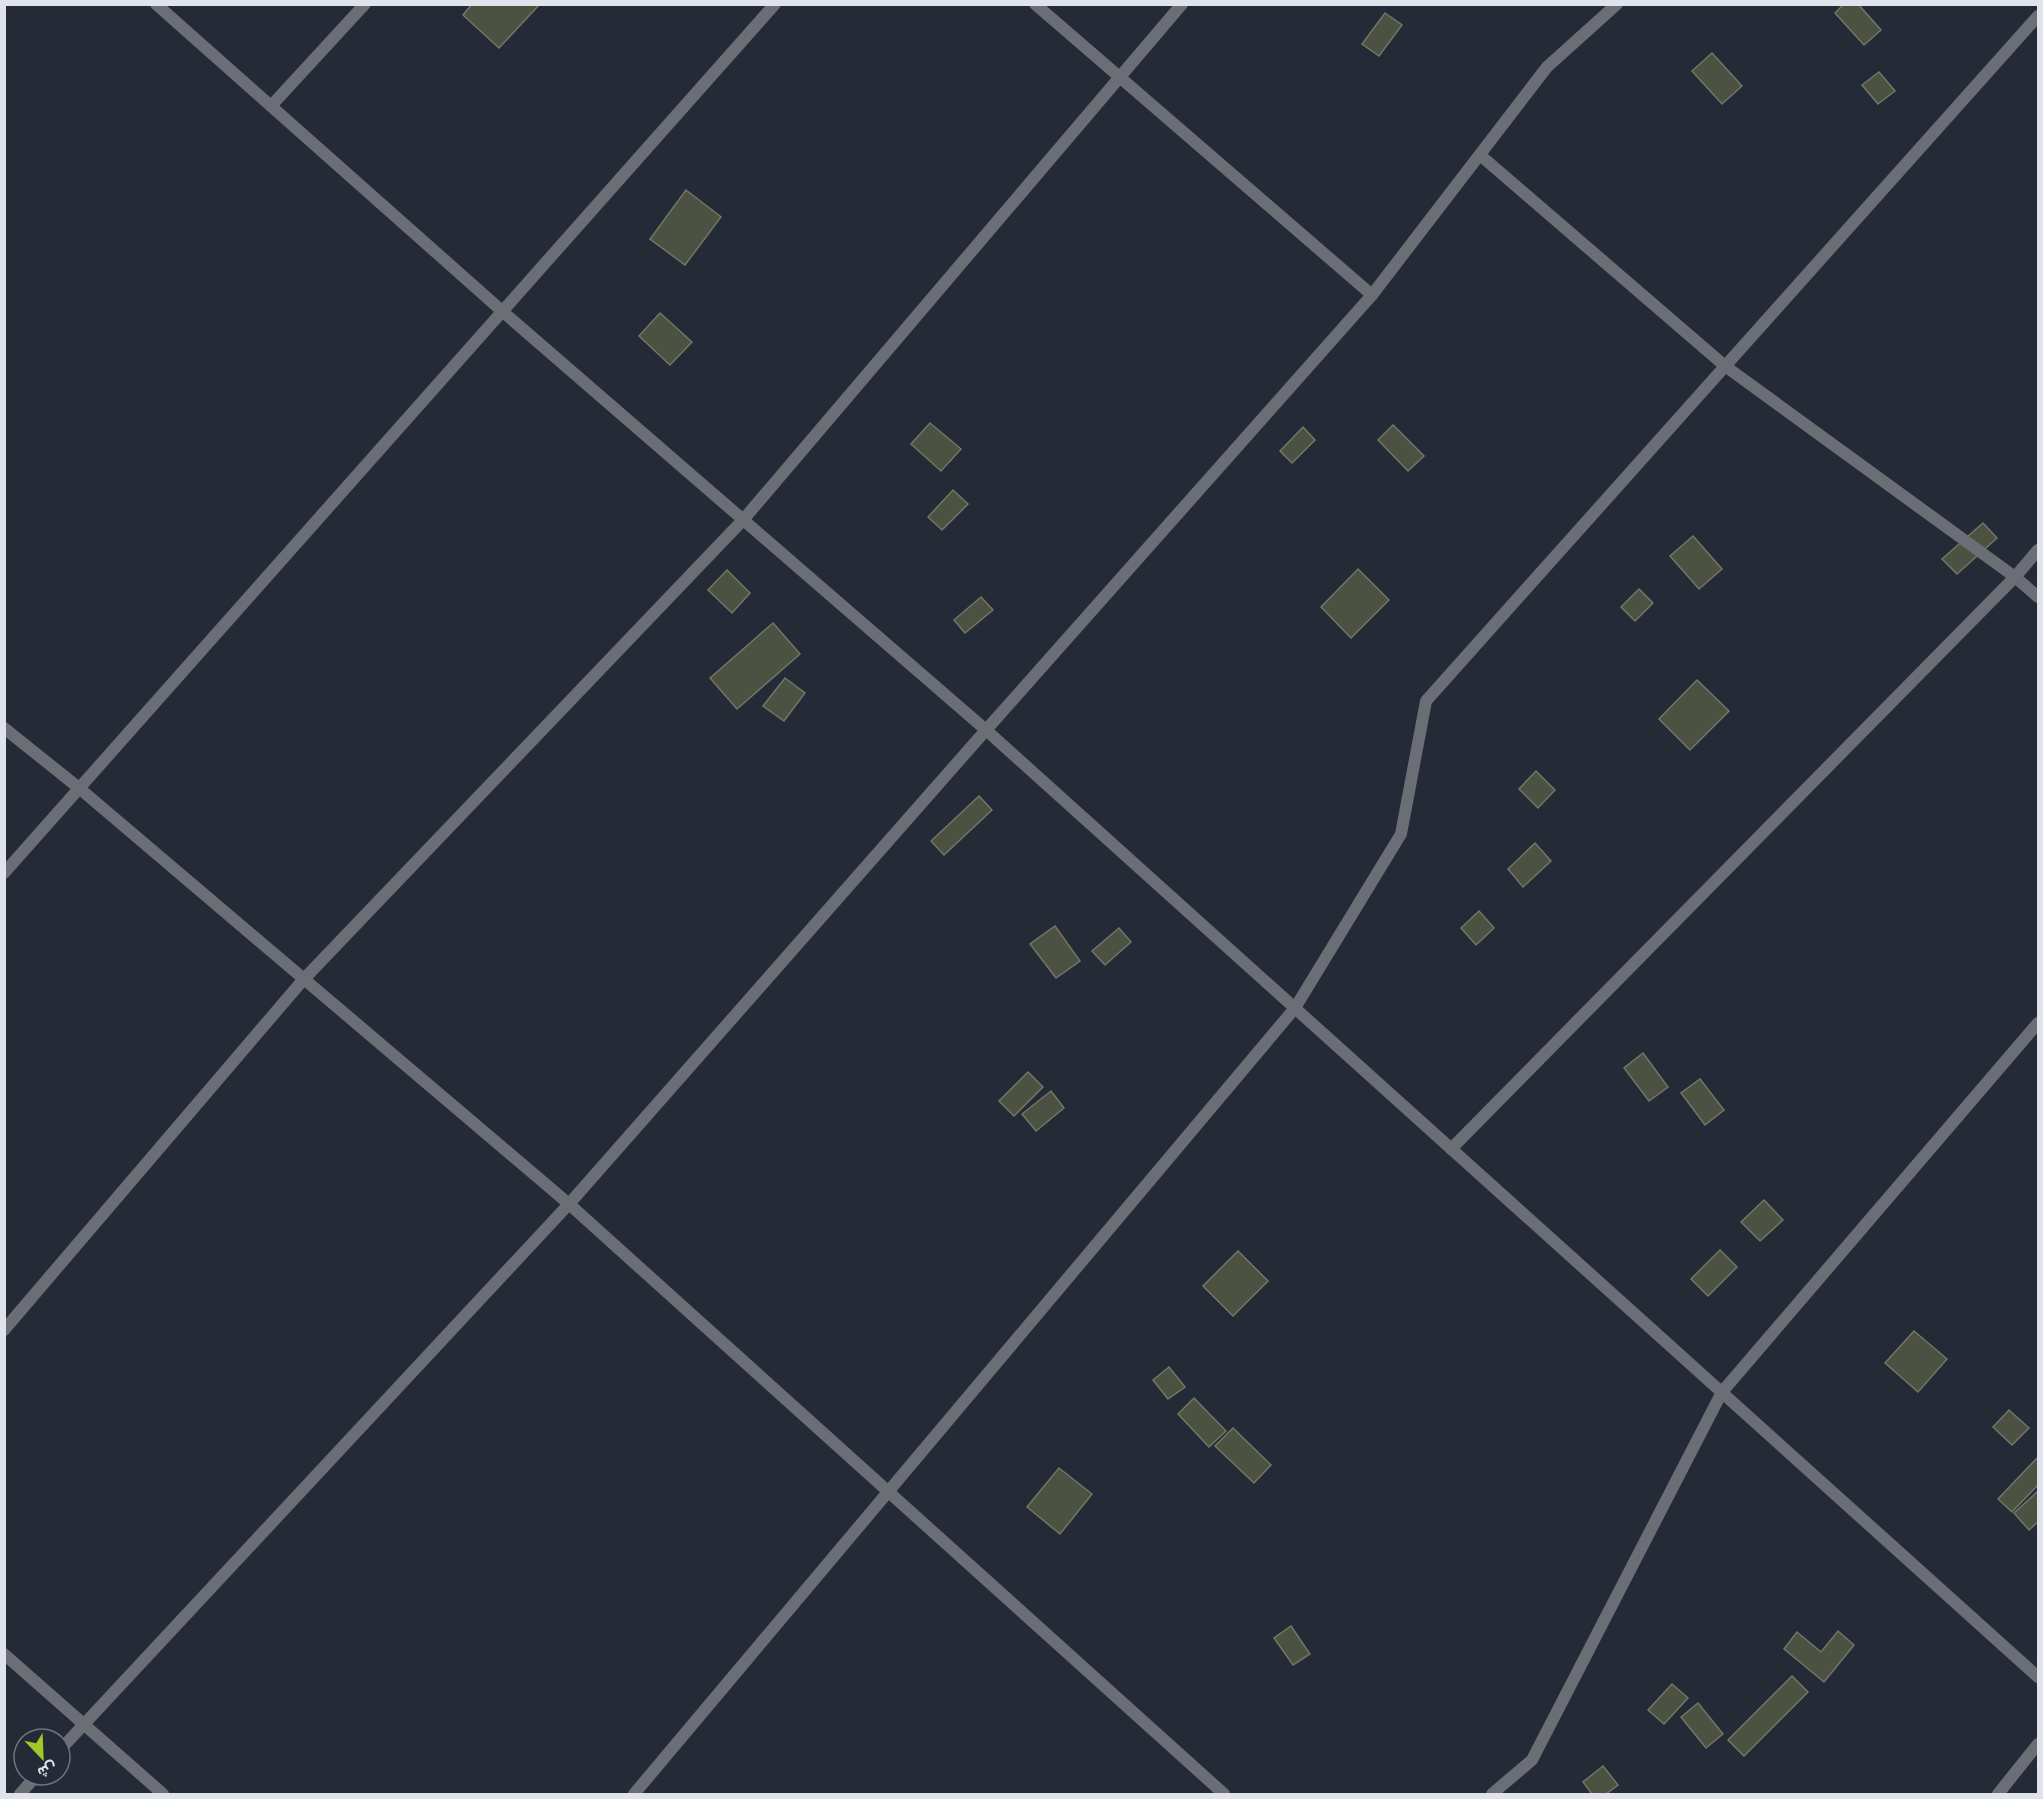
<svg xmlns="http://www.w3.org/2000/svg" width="2043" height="1799" viewBox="0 0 2043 1799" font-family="Karla,Vazirmatn,sans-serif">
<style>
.building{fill:#4c5142;stroke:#717767;stroke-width:1.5}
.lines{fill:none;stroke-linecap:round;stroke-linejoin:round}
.street{stroke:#6b6e75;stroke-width:12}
</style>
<rect width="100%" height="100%" fill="#252a37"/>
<g class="building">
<polygon points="472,4 540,4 499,48 463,15"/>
<polygon points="1844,4 1858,4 1881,30 1864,45 1835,13"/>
<polygon points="1385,13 1402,25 1379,56 1362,44"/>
<polygon points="1712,53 1742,86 1722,104 1692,71"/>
<polygon points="1879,72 1895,91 1878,104 1862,85"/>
<polygon points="686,190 721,217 685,265 650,239"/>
<polygon points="660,313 692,342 670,365 639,336"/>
<polygon points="930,423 961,449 941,471 911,444"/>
<polygon points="1393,425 1424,456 1408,471 1378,440"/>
<polygon points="1303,427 1315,440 1292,463 1280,451"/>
<polygon points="953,490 968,504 942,530 928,517"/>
<polygon points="1983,523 1997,538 1957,574 1942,559"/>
<polygon points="1693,536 1722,569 1699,589 1670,556"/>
<polygon points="1358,569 1389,600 1351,638 1321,607"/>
<polygon points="727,570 750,593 732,613 708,590"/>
<polygon points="1639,589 1653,603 1635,621 1621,607"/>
<polygon points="981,597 993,610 965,633 954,620"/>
<polygon points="773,623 800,654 737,709 710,678"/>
<polygon points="785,678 805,693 784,721 763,706"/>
<polygon points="1697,680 1729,711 1690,750 1659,719"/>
<polygon points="1536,771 1555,790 1538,808 1519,789"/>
<polygon points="979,796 992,810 944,855 931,841"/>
<polygon points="1535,843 1551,861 1523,887 1508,869"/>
<polygon points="1479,911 1494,928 1476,945 1461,928"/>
<polygon points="1055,926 1080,961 1056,978 1030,944"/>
<polygon points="1119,928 1131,942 1105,965 1092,951"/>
<polygon points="1643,1053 1668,1087 1649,1101 1624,1068"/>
<polygon points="1028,1072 1043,1087 1014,1116 999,1101"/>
<polygon points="1700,1079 1724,1110 1705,1125 1681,1093"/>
<polygon points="1051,1091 1064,1108 1036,1131 1022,1114"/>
<polygon points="1764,1200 1783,1220 1760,1241 1741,1222"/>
<polygon points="1720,1250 1737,1267 1708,1296 1691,1279"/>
<polygon points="1238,1251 1268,1281 1233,1316 1203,1286"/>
<polygon points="1914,1331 1947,1359 1918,1392 1885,1363"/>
<polygon points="1169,1367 1185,1387 1168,1399 1153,1380"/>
<polygon points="1194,1398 1226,1431 1209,1447 1178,1414"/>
<polygon points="2009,1410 2029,1428 2012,1445 1993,1427"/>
<polygon points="1233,1428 1271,1465 1254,1483 1215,1446"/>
<polygon points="2038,1457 2038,1485 2012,1512 1998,1499"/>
<polygon points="1059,1468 1092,1494 1060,1534 1027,1507"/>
<polygon points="2038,1491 2038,1522 2029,1530 2014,1513"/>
<polygon points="1291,1626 1310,1654 1293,1665 1274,1638"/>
<polygon points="1838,1631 1854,1645 1824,1682 1784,1649 1797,1632 1821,1652"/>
<polygon points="1792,1676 1808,1692 1744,1756 1728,1740"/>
<polygon points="1672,1684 1688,1698 1664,1724 1648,1710"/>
<polygon points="1698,1703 1723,1734 1706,1748 1681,1717"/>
<polygon points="1603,1766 1618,1785 1606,1794 1592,1794 1583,1782"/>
</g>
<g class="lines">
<g class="street">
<polyline points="156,4 502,311 986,730 2038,1677"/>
<polyline points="271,106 365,4"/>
<polyline points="1480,155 1725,366 2015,577 2038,597"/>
<polyline points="1372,295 1547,67 1617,4"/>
<polyline points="4,728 79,788 569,1204 1224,1794"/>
<polyline points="4,873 775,4"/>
<polyline points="1451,1149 2015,577 2038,550"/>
<polyline points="4,1330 303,980 743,520 1182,4"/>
<polyline points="4,1654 163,1794"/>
<polyline points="60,1750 569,1204 986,730 1372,295 1035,4"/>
<polyline points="20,1794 37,1775"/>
<polyline points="634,1794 1295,1008 1401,834 1426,701 2038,16"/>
<polyline points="1492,1794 1532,1760 1722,1392 2038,1023"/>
<polyline points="1998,1794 2038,1744"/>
</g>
</g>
<rect width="2043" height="1799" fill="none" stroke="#e0e3ec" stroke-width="12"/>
<g transform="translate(42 1757) rotate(157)"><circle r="28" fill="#252a37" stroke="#70747f" stroke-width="1.5"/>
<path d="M0-4.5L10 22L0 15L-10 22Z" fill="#a2c928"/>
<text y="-9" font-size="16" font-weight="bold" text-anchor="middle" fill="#e0e3ec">ش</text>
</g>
</svg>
